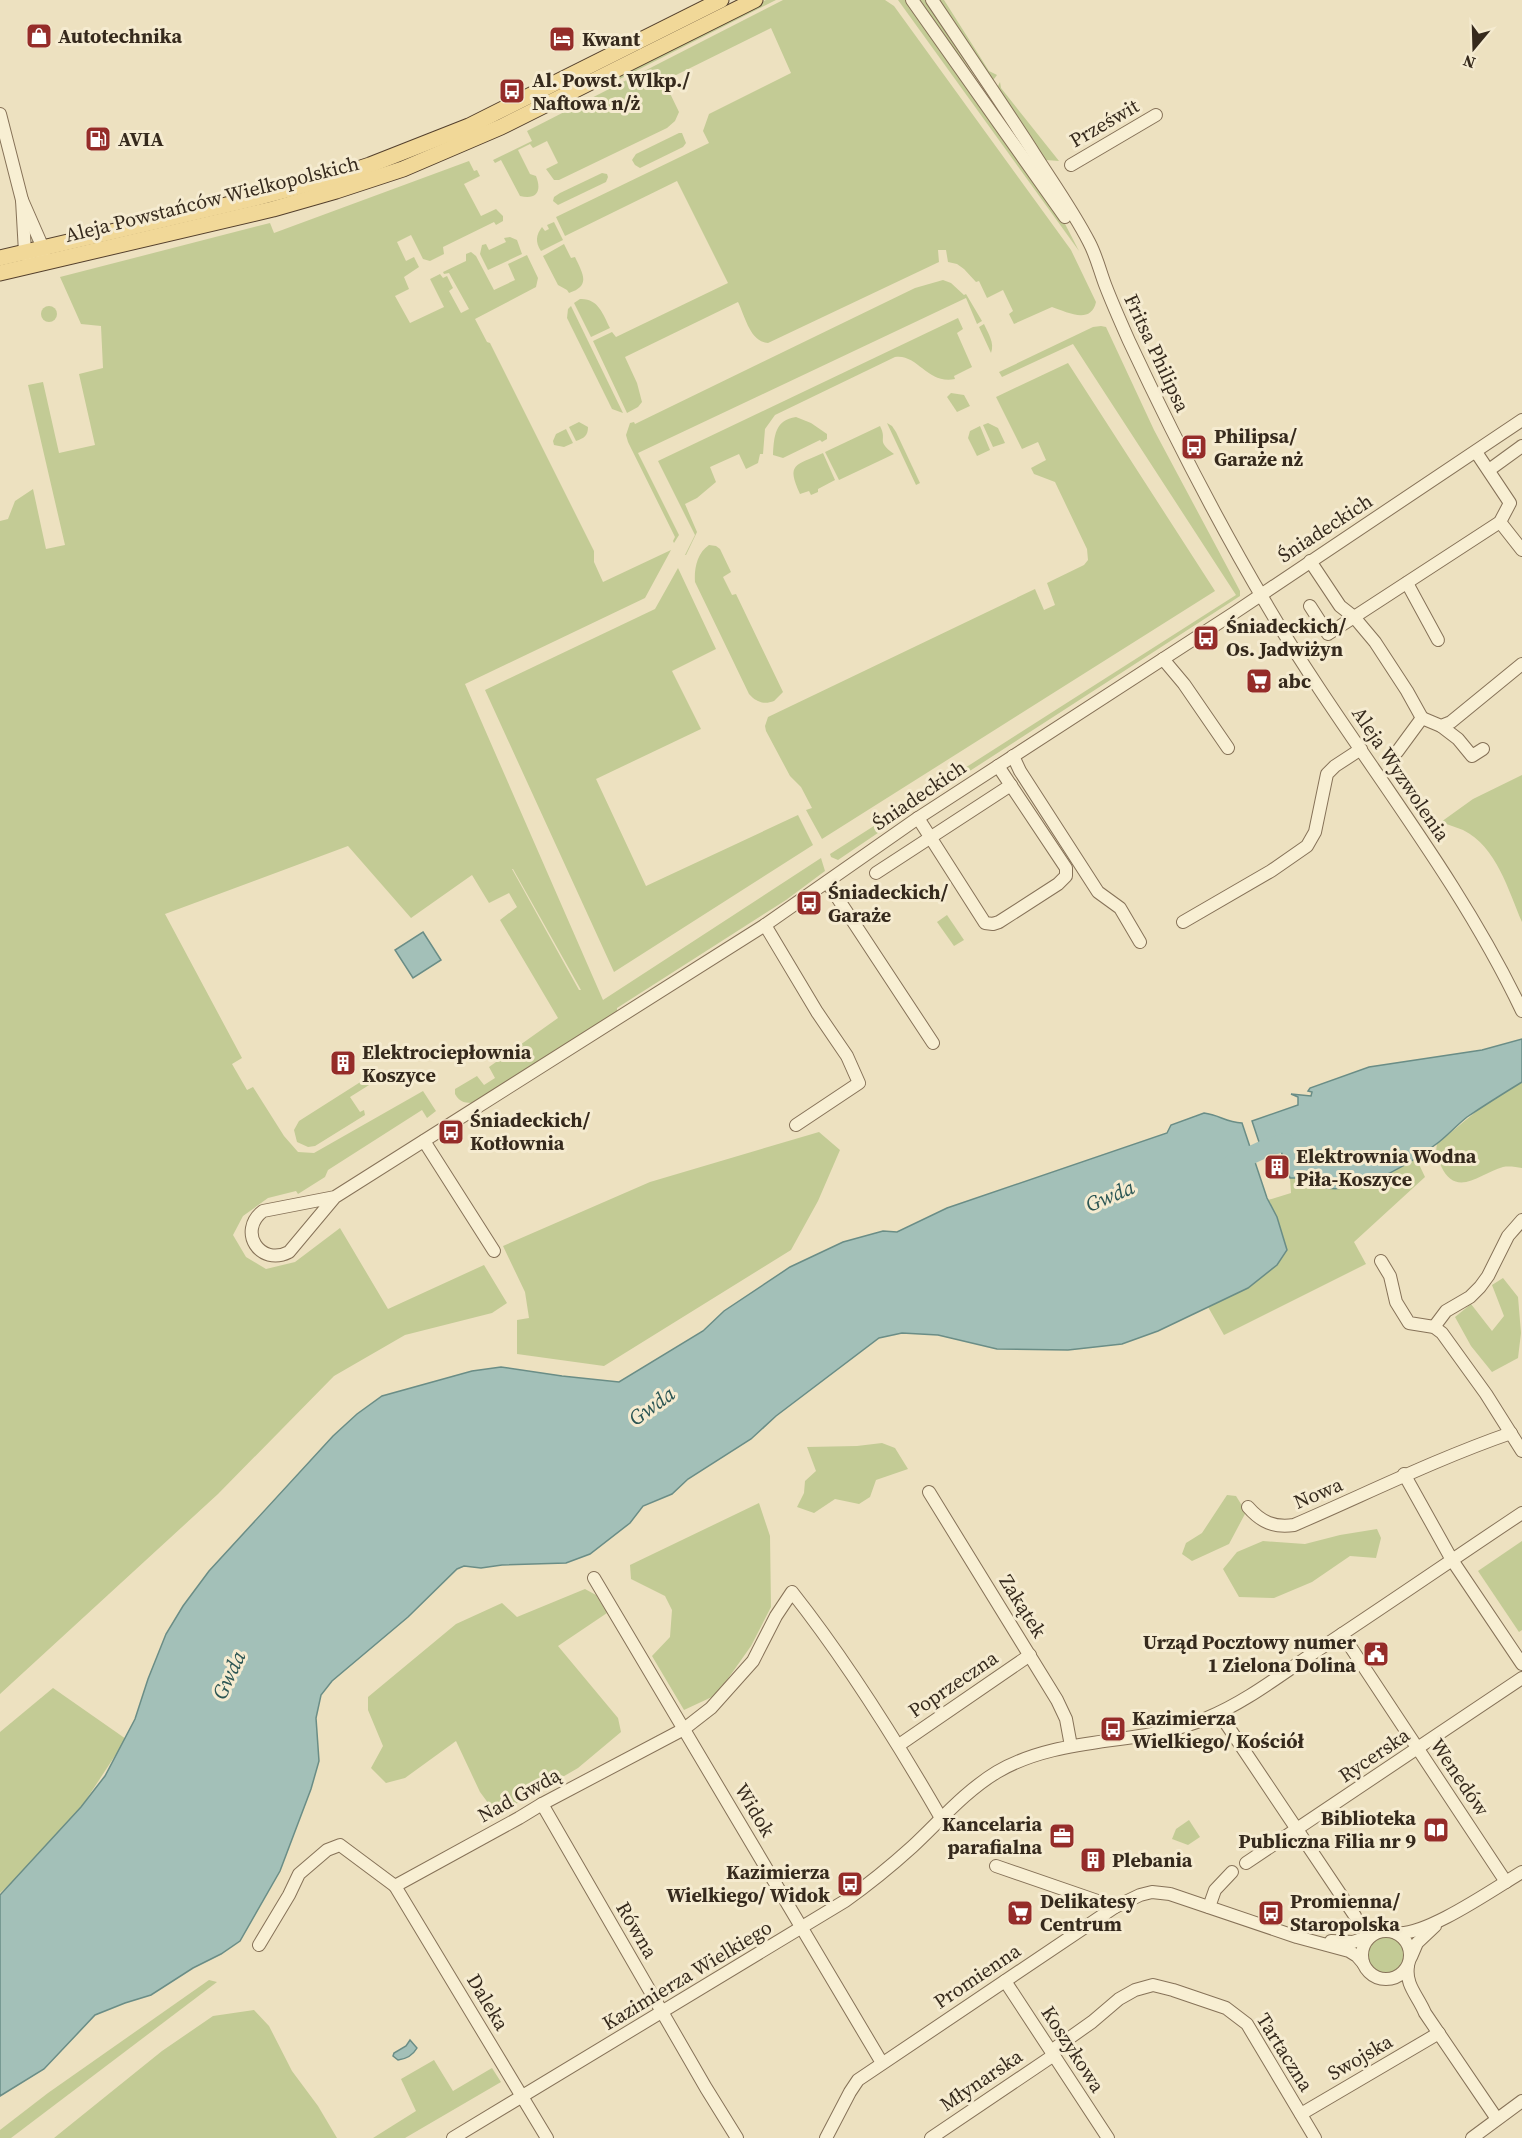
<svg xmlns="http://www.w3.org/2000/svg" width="1522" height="2138" viewBox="0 0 1522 2138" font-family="'Source Serif 4',serif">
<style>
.green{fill:#c3cb95;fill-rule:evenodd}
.water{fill:#a3c0b8;stroke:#6a8d86;stroke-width:1.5}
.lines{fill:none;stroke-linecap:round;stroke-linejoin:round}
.river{stroke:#a3c0b8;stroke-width:18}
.minor-casing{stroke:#867258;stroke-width:14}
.major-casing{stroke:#54402d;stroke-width:17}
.minor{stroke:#f8efd3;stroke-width:12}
.major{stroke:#f1d898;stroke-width:15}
.labels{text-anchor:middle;stroke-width:6;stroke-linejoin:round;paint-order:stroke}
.poi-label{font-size:20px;font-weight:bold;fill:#362a1d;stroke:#f5ebd0;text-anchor:start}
.street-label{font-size:20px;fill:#362a1d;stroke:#f5ebd0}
.water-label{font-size:21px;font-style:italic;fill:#2c5654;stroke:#f5ebd0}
</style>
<rect width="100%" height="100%" fill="#ede1c0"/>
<g class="green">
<polygon points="766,0 776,0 604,87 602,83"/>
<path d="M783 0H885L894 6 1071 250 1096 302C1091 325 1067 312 1052 307L1014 324 1009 314 1013 311 1003 290 987 298 979 281 976 282 964 269 957 264 948 262 946 250H938L939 262 768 343C750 342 745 316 738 302L625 357 637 383 642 402 638 407 627 413 593 341 612 332 616 337 728 283 677 181 565 236 556 217 709 143 703 131 709 114 791 73 771 28 664 81 679 112 675 121 667 128 559 180H554L546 169 558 163 547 141 533 148 530 144 518 150 530 174 536 176C542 191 537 200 520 196L501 160 495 163 493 160 532 141 527 131Z"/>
<polygon points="898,0 907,0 1062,218 1079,251"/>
<polygon points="916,0 925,0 981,87"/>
<polygon points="938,0 944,0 989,71 997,75 991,83"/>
<polygon points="1000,82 1001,88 1059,161 1046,160 1039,156 997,88"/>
<polygon points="679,133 682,133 686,143 683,147 640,168 635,165 632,160 636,154"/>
<path d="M469 161 474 171 477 170 480 176 464 184 481 216 496 209 503 216V221L496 225 494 222 443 247 444 254 430 261 423 259 411 235 397 242 406 261 414 257 419 267 404 277 409 289 395 296 410 323 444 307 430 279 440 274 443 278 447 276 453 288 449 291 461 313 469 309 449 273 444 274 443 272 466 261V254L471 252 476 256 494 290 515 280 508 264 527 255 538 278 536 287 475 319 487 342 490 343 594 551V562L603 582 671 550 645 598 465 684 603 1000 821 858 825 871 786 900 617 1008V1013L475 1103C466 1103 460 1103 455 1094V1089L477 1076 484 1085 495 1078 489 1067 558 1018 500 920 517 907 509 893 489 903 472 875 411 918 348 846 165 914 242 1058 232 1064 247 1090 253 1087 284 1136 298 1152 314 1153 423 1091 436 1111 427 1118 422 1110 328 1170 325 1177 298 1194 296 1191 268 1198 243 1216 233 1235 246 1257 266 1269 295 1262 340 1228 388 1309 484 1265 507 1303 492 1313 405 1335 334 1376 218 1494 0 1694V521L8 519 15 501 33 489 46 549 65 545 28 385 43 382 59 453 95 445 79 374 103 368 101 326 81 324 60 277 270 223 274 233ZM512 869H513L581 990H579Z"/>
<polygon points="602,173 607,174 608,177 606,182 558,205 553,201 554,197 560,193"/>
<path d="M554 222 563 240 541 251C535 242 536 235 542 227L545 231 549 229 547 225Z"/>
<polygon points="510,237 517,240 522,254 488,270 480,254 482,245 486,244 489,250 506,242 504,238"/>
<path d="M564 244 571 258 575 257C583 274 591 286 569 293L567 290 558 285 543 256Z"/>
<polygon points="943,280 951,283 964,295 966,294 982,321 977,324 966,298 638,453 679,535 674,543 673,541 675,537 628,442 626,435 630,423 634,422 635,424 915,288"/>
<path d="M580 299C598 298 603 314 610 328L591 337 574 303Z"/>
<circle cx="49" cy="314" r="8"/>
<polygon points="571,306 623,413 612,409 567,318 568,309"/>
<path d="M958 318 963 329 957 333 972 367 954 376 955 379C928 385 917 353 895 357L775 415 765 429 763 454H760L758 463 746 469 739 454 710 467 716 482 697 498 685 504 697 532 686 555H685L695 535 658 461Z"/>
<path d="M984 324C988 333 995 343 991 353L979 327Z"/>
<polygon points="1101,326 1106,327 1154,430 1240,591 1240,596 962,776 838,860 831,857 830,854 1236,595 1073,344 1002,377 999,372 1093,327"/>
<polygon points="1068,363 1215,591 822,839 806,810 812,808 801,787 790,776 766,731 765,726 768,717 1035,589 1044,610 1055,605 1047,583 1084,565 1088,560 1087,549 1055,482 1034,474 1031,468 1046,460 1038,442 1022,449 996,397"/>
<polygon points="951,393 964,395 970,406 957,412 947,397"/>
<path d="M796 417 811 423 827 434V439L822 442 820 440 783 458 773 455C774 436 775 420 796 417Z"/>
<path d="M579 422 588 427C588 436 584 438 576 441L569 427Z"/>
<polygon points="887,423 892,426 896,432 920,483 916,485"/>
<polygon points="988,423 998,428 1005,443 993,447 983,425"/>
<path d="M880 426C888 441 875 440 894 454L839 480 825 452Z"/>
<polygon points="980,426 990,450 977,456 968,438 970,431"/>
<polygon points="566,429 573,443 564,447 554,445 553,441 556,434"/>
<path d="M823 453 835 480 818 489V492L811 495 809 491 800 494C786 463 795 466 823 453Z"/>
<path d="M709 545 716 546 720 549 731 572 723 577 732 595 736 594 783 692 774 701C764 705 756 702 749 694L695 582C694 569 697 553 709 545Z"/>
<polygon points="678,568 716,649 672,671 701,729 596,779 646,886 798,815 813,845 614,972 485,690 655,609"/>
<path d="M1522 775V922C1508 890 1497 847 1463 830 1456 827 1448 825 1441 822L1473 799Z"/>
<polygon points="947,915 964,940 954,946 937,922"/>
<polygon points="373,1074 377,1080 350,1097 360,1112 364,1110 365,1115 315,1146 308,1147 297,1142 294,1130 299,1121"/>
<path d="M1522 1082V1168C1516 1167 1509 1166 1503 1167 1481 1173 1456 1199 1441 1166 1438 1159 1435 1152 1437 1144L1479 1109Z"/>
<polygon points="819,1132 840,1150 818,1201 791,1250 604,1366 517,1354 517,1320 529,1318 525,1292 503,1246 650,1182"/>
<polygon points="1416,1158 1425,1177 1354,1242 1366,1264 1224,1335 1208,1307 1248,1288 1277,1265 1277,1217 1268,1200 1291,1193 1290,1178 1306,1178 1312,1184 1363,1184 1384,1175"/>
<polygon points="1503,1278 1518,1297 1521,1333 1518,1358 1492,1372 1471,1346 1455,1317 1471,1304 1492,1331 1504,1316 1492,1285"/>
<polygon points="882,1443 895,1448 908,1469 876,1480 870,1497 859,1504 835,1499 814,1513 797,1507 804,1493 805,1481 816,1471 807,1447 857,1446"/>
<polygon points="1227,1495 1236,1496 1246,1512 1229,1544 1192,1561 1182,1554 1186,1543 1202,1533"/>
<polygon points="759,1503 770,1536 771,1607 751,1646 727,1680 714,1696 684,1710 652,1656 670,1637 672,1610 665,1596 631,1579 630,1565"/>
<polygon points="1377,1529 1381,1538 1376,1558 1350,1556 1312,1582 1274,1598 1239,1597 1223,1569 1237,1552 1263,1541 1305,1544 1340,1535"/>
<polygon points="1522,1541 1522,1630 1519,1632 1478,1571"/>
<polygon points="585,1589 596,1595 607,1613 558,1646 618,1718 621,1732 578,1768 497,1815 480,1792 456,1741 405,1778 386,1783 371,1768 383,1746 368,1710 368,1697 456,1624 502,1603 517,1617"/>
<polygon points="53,1688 126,1739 61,1838 0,1893 0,1732"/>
<polygon points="1189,1820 1200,1837 1188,1845 1172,1839 1176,1829"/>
<circle cx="1386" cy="1955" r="18"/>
<polygon points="209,1980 217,1982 11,2138 0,2138 0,2130 48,2093"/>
<polygon points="254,2010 269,2026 292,2071 318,2106 337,2138 54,2138 162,2051 213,2016"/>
<polygon points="434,2060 453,2091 492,2068 501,2082 405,2138 373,2138 416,2111 401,2079"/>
</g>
<g class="water">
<polygon points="423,932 441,960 413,978 395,950"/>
<path d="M1522 1039V1082C1504 1093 1485 1105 1467 1117 1457 1125 1449 1134 1439 1142 1411 1164 1338 1209 1306 1178H1290L1281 1151 1264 1157 1252 1121 1298 1105V1097L1291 1094 1311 1096 1312 1092 1308 1091 1310 1088 1369 1067 1482 1050Z"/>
<path d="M1204 1113C1220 1115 1225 1122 1242 1123L1267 1198 1277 1217 1287 1250 1277 1265 1248 1288 1158 1331 1122 1344 1068 1350 997 1349 938 1335 902 1333 879 1338 776 1416 751 1439 688 1479 672 1494 643 1506 630 1523 590 1554 566 1563 502 1565 481 1568 464 1566 457 1569 408 1617 332 1681 321 1695 316 1718 319 1761 311 1789 280 1871 240 1941 221 1954 193 1968 151 1995 125 2003 95 2015 44 2069 0 2096V1895L81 1807 105 1776 135 1719 148 1679 166 1634 183 1606 209 1571 333 1436 357 1414 382 1396 472 1371 501 1367 562 1376 619 1382 703 1331 724 1311 790 1267 843 1242 883 1231 897 1232 947 1208 1167 1133 1171 1125Z"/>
<path d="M410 2040 417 2048C413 2055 406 2059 398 2060L393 2056 394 2053 406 2046Z"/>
</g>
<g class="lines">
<polyline class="river" points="1230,1165 1262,1150 1285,1142"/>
<g class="minor-casing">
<g id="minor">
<polyline points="912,0 1065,217"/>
<path d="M932 0C965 49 998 98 1030 147 1050 179 1072 209 1089 242 1097 257 1100 272 1106 287 1113 305 1121 323 1129 341 1171 431 1217 521 1268 607 1349 745 1453 866 1522 1011"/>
<polyline points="0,114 22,200 25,252 29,258"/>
<polyline points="1071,165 1156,115"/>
<polyline points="22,200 43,248 42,255"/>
<polyline points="1489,470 1522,446"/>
<polyline points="1500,522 1522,550"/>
<polyline points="1310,561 1340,606 1354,617 1375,642 1407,691 1422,718"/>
<polyline points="1407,583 1438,640"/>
<polyline points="1310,606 1328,634 1500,522 1510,503 1476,452"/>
<polyline points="1163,659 1184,684 1228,748"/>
<polyline points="1441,726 1458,739 1472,756 1483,749"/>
<polyline points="1397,752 1422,718 1441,726 1451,722 1522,664"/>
<polyline points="1013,756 1020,771 1098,892 1120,908 1140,942"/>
<polyline points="918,818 985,923 993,924 999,922 1058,884 1066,876 1066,868 998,766"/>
<polyline points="876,873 1011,785"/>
<polyline points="827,882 933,1043"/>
<polyline points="1183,922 1271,871 1307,846 1315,832 1327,774 1335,766 1361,749"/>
<polyline points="765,925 817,1012 847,1056 859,1083 796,1125"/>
<polyline points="424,1141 494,1251"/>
<path d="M335 1197 263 1211C237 1231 260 1267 289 1252L335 1197 765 925 918 818 1234 613 1522 420"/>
<polyline points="1381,1261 1390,1276 1396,1302 1409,1323 1434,1327 1442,1333 1486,1394 1522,1451"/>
<polyline points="1434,1327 1446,1311 1470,1297 1480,1287 1488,1276 1508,1236 1522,1220"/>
<polyline points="1404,1474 1452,1560 1522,1664"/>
<polyline points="929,1492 1057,1700 1066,1719 1071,1746"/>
<path d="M1248 1507C1261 1522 1274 1528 1294 1525 1366 1494 1436 1459 1511 1433"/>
<polyline points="594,1578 882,2063"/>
<polyline points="1342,1634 1506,1882"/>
<polyline points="1219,1713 1355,1916"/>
<polyline points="899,1745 1030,1655"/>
<polyline points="542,1804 706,2088 737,2138"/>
<polyline points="1246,1863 1522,1678"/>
<polyline points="996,1866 1115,1907"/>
<polyline points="395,1886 547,2138"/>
<polyline points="1209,1907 1215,1890 1232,1872"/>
<circle cx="1386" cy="1955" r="24"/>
<path d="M1396 1933C1425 1937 1495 1888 1522 1872"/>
<polyline points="1331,1941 1353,1942 1370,1936"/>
<path d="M259 1945 289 1895 299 1874 327 1850 340 1845 395 1886 519 1818 542 1804 684 1729 711 1708 753 1661 776 1616 792 1592C848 1663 896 1740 941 1818"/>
<polyline points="1411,1957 1417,1943 1435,1926"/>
<path d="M1408 1966C1405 1985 1418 1996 1425 2013L1497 2119"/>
<polyline points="1005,1981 1108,2138"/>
<polyline points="1051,2051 1092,2022 1119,1999 1135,1990 1153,1985 1173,1990 1226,2008 1247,2024 1315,2138"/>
<polyline points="1301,2114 1439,2033"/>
<path d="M453 2138 845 1901C869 1884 891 1866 912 1847 940 1821 964 1792 997 1772 1062 1734 1139 1747 1207 1718 1246 1702 1280 1675 1315 1652 1385 1606 1453 1559 1522 1513"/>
<polyline points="826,2138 850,2092 858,2080 1115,1907 1140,1895 1152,1892 1170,1894 1297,1937 1349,1951 1357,1956 1363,1963"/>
<polyline points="931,2138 1054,2055"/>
<polyline points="1472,2138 1522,2101"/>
</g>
</g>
<g class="major-casing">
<g id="major">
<polyline points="0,258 256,198 324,180 370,165 469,126 721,0"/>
<polyline points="0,273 273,209 336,191 403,169 501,127 755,0"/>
</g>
</g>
<use href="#minor" class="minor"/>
<use href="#major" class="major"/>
</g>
<defs>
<g id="shop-square" transform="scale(1.35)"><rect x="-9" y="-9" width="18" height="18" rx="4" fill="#952c29" stroke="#f5ebd0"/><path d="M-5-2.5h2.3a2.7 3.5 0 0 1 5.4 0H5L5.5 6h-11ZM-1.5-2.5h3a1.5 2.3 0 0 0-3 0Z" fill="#fff"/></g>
<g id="hotel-square" transform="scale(1.35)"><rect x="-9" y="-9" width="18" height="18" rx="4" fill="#952c29" stroke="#f5ebd0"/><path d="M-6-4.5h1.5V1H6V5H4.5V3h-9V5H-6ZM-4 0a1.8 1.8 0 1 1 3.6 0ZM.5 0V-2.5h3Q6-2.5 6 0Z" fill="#fff"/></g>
<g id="bus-square" transform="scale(1.35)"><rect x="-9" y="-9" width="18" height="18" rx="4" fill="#952c29" stroke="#f5ebd0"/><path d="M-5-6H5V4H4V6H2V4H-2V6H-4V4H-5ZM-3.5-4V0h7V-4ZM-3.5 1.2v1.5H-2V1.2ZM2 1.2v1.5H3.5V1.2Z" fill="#fff"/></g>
<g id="fuel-square" transform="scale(1.35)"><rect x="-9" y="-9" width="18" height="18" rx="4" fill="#952c29" stroke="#f5ebd0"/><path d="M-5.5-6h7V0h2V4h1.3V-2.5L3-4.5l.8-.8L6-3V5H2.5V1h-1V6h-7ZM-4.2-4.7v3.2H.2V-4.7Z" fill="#fff"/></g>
<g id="supermarket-square" transform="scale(1.35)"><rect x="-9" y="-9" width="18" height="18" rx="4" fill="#952c29" stroke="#f5ebd0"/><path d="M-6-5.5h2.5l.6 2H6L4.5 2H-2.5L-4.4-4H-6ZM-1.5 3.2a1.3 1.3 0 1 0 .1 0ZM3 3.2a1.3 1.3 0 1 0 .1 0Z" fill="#fff"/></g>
<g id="building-square" transform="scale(1.35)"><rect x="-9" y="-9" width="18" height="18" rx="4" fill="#952c29" stroke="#f5ebd0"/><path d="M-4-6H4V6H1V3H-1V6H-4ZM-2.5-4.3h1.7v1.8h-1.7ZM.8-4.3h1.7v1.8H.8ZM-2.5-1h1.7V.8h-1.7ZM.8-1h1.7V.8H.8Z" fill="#fff"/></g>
<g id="civic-square" transform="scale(1.35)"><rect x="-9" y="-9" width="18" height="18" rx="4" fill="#952c29" stroke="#f5ebd0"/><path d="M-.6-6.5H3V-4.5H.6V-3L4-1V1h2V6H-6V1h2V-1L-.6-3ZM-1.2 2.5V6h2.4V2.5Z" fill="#fff"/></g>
<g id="library-square" transform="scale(1.35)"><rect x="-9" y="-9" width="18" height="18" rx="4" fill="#952c29" stroke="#f5ebd0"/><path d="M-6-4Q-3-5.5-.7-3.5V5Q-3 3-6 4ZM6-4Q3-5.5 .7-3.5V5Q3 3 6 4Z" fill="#fff"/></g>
<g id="office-square" transform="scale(1.35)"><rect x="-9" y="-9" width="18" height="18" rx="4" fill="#952c29" stroke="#f5ebd0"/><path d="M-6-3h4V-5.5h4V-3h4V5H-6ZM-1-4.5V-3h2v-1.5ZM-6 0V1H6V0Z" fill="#fff"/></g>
</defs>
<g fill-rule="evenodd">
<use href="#shop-square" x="39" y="36"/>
<use href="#hotel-square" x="562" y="39"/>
<use href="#bus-square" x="512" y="91"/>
<use href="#fuel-square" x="98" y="139"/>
<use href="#bus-square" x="1194" y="447"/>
<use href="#bus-square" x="1206" y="638"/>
<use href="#supermarket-square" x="1259" y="681"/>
<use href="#bus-square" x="809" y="903"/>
<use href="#building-square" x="343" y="1063"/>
<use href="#bus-square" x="451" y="1132"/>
<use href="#building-square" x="1277" y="1167"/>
<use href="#civic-square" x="1376" y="1654"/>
<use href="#bus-square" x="1113" y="1729"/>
<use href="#library-square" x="1436" y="1830"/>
<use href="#office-square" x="1062" y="1836"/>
<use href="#building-square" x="1093" y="1860"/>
<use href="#bus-square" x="850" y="1884"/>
<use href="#supermarket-square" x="1020" y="1913"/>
<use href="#bus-square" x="1271" y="1913"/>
</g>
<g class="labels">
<g class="poi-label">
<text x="58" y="43">Autotechnika</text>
<text x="582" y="46">Kwant</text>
<text x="532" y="87">Al. Powst. Wlkp./<tspan x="532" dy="23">Naftowa n/ż</tspan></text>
<text x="118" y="146">AVIA</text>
<text x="1214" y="443">Philipsa/<tspan x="1214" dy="23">Garaże nż</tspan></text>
<text x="1226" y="633">Śniadeckich/<tspan x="1226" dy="23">Os. Jadwiżyn</tspan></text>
<text x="1278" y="688">abc</text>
<text x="828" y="899">Śniadeckich/<tspan x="828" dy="23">Garaże</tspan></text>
<text x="362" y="1059">Elektrociepłownia<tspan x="362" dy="23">Koszyce</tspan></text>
<text x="470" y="1127">Śniadeckich/<tspan x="470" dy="23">Kotłownia</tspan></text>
<text x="1296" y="1163">Elektrownia Wodna<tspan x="1296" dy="23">Piła-Koszyce</tspan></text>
<text x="1356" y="1649" text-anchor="end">Urząd Pocztowy numer<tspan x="1356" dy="23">1 Zielona Dolina</tspan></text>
<text x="1132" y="1725">Kazimierza<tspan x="1132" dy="23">Wielkiego/ Kościół</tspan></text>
<text x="1416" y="1825" text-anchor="end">Biblioteka<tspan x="1416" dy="23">Publiczna Filia nr 9</tspan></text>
<text x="1042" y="1831" text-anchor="end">Kancelaria<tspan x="1042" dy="23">parafialna</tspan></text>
<text x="1112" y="1867">Plebania</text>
<text x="830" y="1879" text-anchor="end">Kazimierza<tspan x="830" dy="23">Wielkiego/ Widok</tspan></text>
<text x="1040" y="1908">Delikatesy<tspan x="1040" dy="23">Centrum</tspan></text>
<text x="1290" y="1908">Promienna/<tspan x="1290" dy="23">Staropolska</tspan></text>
</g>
<g class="street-label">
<text transform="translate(1104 123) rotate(-30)" y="7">Prześwit</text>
<text transform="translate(212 199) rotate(-14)" y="7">Aleja Powstańców Wielkopolskich</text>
<text transform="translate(1157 353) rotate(65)" y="7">Fritsa Philipsa</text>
<text transform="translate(1325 528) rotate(-33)" y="7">Śniadeckich</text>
<text transform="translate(1401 774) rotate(56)" y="7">Aleja Wyzwolenia</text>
<text transform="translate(919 795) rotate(-34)" y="7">Śniadeckich</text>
<text transform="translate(1318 1493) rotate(-23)" y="7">Nowa</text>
<text transform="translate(1023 1606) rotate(58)" y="7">Zakątek</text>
<text transform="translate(953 1684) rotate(-34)" y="7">Poprzeczna</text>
<text transform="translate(1374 1755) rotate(-34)" y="7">Rycerska</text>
<text transform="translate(1460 1777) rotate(56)" y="7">Wenedów</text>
<text transform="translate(519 1795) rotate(-29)" y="7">Nad Gwdą</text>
<text transform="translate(755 1810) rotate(59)" y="7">Widok</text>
<text transform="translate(637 1930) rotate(60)" y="7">Równa</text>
<text transform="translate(687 1975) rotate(-31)" y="7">Kazimierza Wielkiego</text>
<text transform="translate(977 1976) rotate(-34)" y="7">Promienna</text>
<text transform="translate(488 2002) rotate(59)" y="7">Daleka</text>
<text transform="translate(1073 2049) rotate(57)" y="7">Koszykowa</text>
<text transform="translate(1285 2052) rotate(58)" y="7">Tartaczna</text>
<text transform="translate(1360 2057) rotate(-30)" y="7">Swojska</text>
<text transform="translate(981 2080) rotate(-34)" y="7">Młynarska</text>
</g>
<g class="water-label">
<text transform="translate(1110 1196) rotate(-23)" y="7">Gwda</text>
<text transform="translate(652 1406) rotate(-36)" y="7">Gwda</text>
<text transform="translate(229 1675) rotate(-65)" y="7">Gwda</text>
</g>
</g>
<g transform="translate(1474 48) rotate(199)" stroke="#f5ebd0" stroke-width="4.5" paint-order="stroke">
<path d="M0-4.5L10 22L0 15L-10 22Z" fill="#362a1d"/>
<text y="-9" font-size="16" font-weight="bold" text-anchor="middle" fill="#362a1d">N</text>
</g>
</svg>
